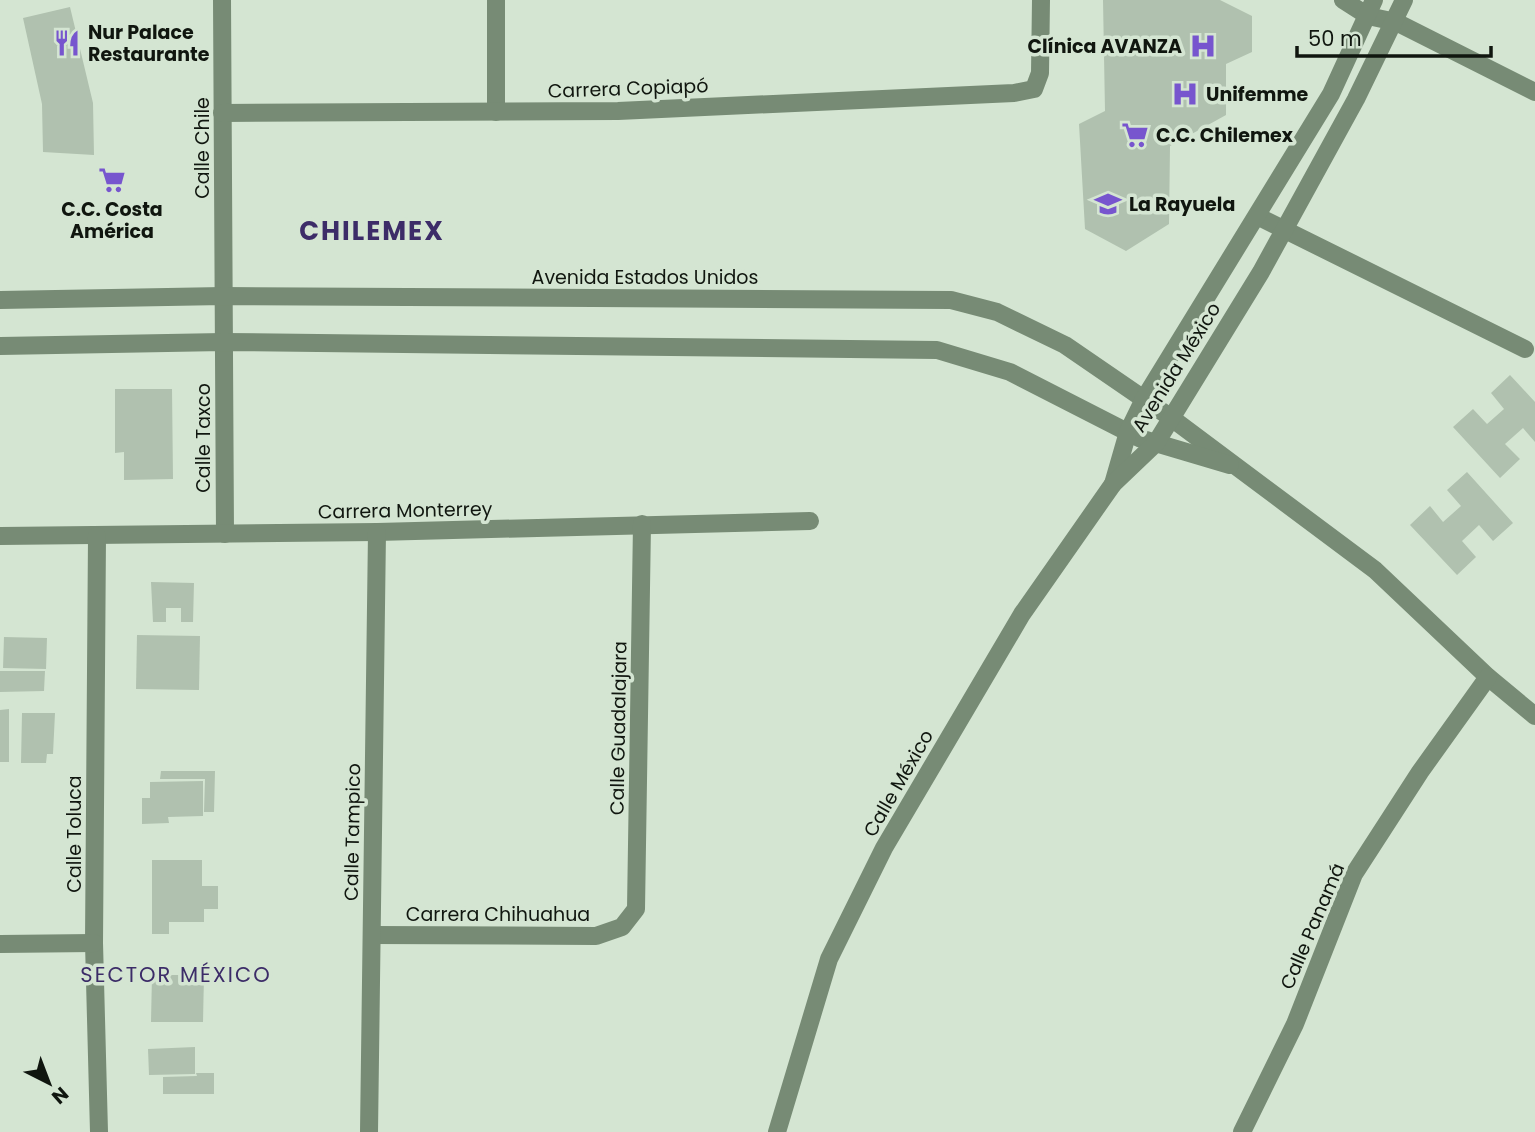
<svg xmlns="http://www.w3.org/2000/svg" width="1535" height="1132" viewBox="0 0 1535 1132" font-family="Poppins,sans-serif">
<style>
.building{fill:#b0c1af}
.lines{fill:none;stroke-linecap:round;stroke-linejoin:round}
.minor{stroke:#778b75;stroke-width:18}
.labels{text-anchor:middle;stroke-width:7;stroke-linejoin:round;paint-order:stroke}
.poi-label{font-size:19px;font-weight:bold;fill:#10160f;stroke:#d4e5d2;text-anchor:start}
.street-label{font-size:19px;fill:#10160f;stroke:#d4e5d2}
.neighbourhood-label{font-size:21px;letter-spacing:2px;fill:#3c2c68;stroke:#d4e5d2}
.district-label{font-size:26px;font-weight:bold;letter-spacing:2px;fill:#3c2c68;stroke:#d4e5d2}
</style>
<rect width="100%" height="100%" fill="#d4e5d2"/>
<g class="building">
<polygon points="1103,0 1220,0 1252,16 1252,52 1226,64 1226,115 1170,146 1169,224 1126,251 1085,229 1079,124 1105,111"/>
<polygon points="70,7 93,103 94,155 43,152 42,104 23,18"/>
<polygon points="1510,375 1535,402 1535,442 1523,428 1505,444 1520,459 1500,478 1453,427 1473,409 1487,424 1504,409 1491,393"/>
<polygon points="115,389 172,389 173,479 124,480 124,452 115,453"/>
<polygon points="1467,472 1513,523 1493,541 1479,525 1462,541 1476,557 1457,575 1410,525 1430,506 1443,522 1461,506 1447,490"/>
<polygon points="151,582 194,583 193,622 181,622 181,608 166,608 166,622 153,622"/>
<polygon points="137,635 200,636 199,690 136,689"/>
<polygon points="4,637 47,638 46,669 3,668"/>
<polygon points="0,671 45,671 44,691 0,692"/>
<polygon points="9,709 9,762 0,762 0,710"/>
<polygon points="22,713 55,713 53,754 47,754 46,763 21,763"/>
<polygon points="161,771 215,771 214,812 204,812 205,779 160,779"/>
<polygon points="203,781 203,816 168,817 169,823 142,824 142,798 150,798 150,782"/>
<polygon points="152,860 202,860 202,886 218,886 218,909 204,909 204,922 169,922 169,934 152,934"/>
<polygon points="152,975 204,975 203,1022 151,1022"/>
<polygon points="195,1047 195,1074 149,1075 148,1049"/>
<polygon points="196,1073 214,1073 214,1094 163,1094 163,1077 197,1076"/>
</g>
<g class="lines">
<g class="minor">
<polyline points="222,0 225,534"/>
<polyline points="496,0 496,112"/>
<polyline points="1343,0 1368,16 1396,22 1535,92"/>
<polyline points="222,113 618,111 1014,93 1034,89 1040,73 1041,0"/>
<polyline points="1257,216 1525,349"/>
<polyline points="0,300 223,296 951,300 997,312 1065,345 1170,417 1375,570 1488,677 1535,716"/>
<polyline points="0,346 223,342 937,350 1010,372 1139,438 1230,465"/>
<polyline points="1113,484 1128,432 1144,399 1331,94 1374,0"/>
<polyline points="0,536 377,532 810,521"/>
<polyline points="97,536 94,943 99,1132"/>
<polyline points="372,935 596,936 622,927 636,909 642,524"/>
<polyline points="0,944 94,943"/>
<polyline points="369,1132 377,532"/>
<polyline points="777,1132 829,959 884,848 1022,614 1113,484 1156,443 1261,272 1356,99 1404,0"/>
<polyline points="1242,1132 1295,1024 1354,874 1420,772 1488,677"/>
</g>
</g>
<defs>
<g id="restaurant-bare" transform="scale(2.1)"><path d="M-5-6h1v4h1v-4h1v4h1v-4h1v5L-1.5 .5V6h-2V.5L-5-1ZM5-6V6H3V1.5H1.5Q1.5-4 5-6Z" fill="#7755ce" stroke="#d4e5d2" stroke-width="2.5" paint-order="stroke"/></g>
<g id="hospital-bare" transform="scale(2.1)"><path d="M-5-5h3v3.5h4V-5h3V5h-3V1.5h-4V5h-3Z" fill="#7755ce" stroke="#d4e5d2" stroke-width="2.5" paint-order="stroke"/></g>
<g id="supermarket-bare" transform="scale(2.1)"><path d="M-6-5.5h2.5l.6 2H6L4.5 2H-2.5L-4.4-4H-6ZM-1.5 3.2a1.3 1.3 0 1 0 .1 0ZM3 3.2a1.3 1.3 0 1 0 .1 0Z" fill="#7755ce" stroke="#d4e5d2" stroke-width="2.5" paint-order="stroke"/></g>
<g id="school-bare" transform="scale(2.1)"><path d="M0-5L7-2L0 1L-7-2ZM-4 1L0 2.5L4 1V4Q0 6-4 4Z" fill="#7755ce" stroke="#d4e5d2" stroke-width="2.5" paint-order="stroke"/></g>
</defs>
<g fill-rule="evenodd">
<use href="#restaurant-bare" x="67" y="43"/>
<use href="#hospital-bare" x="1203" y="46"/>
<use href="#hospital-bare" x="1185" y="94"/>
<use href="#supermarket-bare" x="1135" y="135"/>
<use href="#supermarket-bare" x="112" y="180"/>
<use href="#school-bare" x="1108" y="204"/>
</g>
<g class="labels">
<g class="poi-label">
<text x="88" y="39">Nur Palace<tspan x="88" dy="22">Restaurante</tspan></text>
<text x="1182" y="53" text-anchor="end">Clínica AVANZA</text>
<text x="1206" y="101">Unifemme</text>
<text x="1156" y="142">C.C. Chilemex</text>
<text x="1129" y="211">La Rayuela</text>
<text x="112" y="216" text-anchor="middle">C.C. Costa<tspan x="112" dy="22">América</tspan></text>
</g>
<g class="street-label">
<text transform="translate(628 88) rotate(-2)" y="7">Carrera Copiapó</text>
<text transform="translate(202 148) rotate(-90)" y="7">Calle Chile</text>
<text x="645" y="284">Avenida Estados Unidos</text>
<text transform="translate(1176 367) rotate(-58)" y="7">Avenida México</text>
<text transform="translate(203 438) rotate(-90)" y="7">Calle Taxco</text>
<text transform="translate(405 510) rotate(-1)" y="7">Carrera Monterrey</text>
<text transform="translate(618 728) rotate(-89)" y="7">Calle Guadalajara</text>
<text transform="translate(898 783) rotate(-60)" y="7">Calle México</text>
<text transform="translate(352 832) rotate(-89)" y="7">Calle Tampico</text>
<text transform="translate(74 834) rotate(-90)" y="7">Calle Toluca</text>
<text x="498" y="921">Carrera Chihuahua</text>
<text transform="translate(1312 926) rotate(-67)" y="7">Calle Panamá</text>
</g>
<g class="neighbourhood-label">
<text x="176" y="982">SECTOR MÉXICO</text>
</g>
<g class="district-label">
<text x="372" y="240">CHILEMEX</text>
</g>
</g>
<g transform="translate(49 1083) rotate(138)" stroke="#d4e5d2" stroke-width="5" paint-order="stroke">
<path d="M0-5L12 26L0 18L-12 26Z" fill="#10160f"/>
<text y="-10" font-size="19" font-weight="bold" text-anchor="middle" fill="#10160f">N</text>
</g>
<path d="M1297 46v10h194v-10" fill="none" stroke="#10160f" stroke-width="3.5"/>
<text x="1308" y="46" font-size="21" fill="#10160f" stroke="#d4e5d2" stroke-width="5" paint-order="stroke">50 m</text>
</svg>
